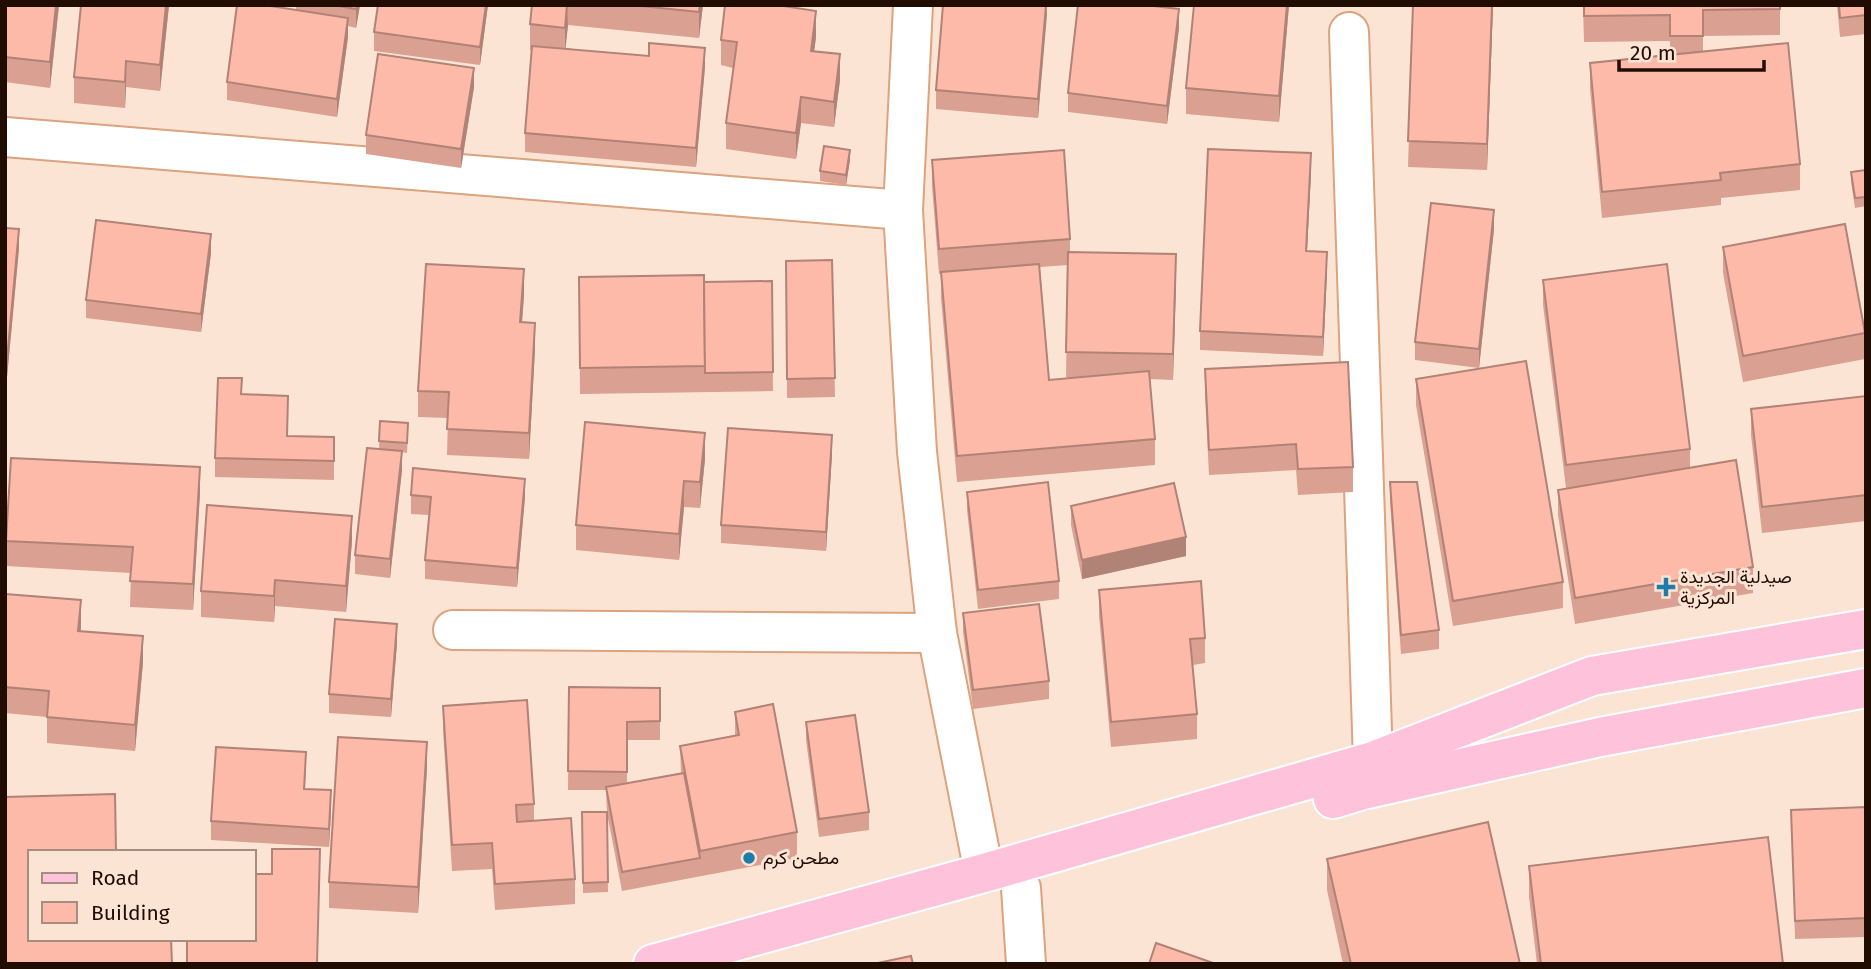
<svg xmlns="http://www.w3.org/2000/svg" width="1871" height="969" viewBox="0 0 1871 969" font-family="'Fira Sans',Vazirmatn,sans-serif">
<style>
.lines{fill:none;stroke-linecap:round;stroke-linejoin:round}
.minor-casing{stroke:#dba37e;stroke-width:42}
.major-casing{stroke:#fff;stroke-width:42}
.minor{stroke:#fff;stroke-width:38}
.major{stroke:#fec2da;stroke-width:38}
.wall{fill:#daa091;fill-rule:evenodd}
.shaded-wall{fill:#b18276}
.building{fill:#fdbaa9;stroke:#b18276;stroke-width:2}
.poi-dot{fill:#1d7ca9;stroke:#fce4d5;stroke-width:2.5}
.labels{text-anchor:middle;stroke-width:6;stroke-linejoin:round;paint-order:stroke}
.poi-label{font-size:18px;fill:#200c01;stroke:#fce4d5;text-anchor:start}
</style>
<rect width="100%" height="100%" fill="#fce4d5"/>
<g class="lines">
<g class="minor-casing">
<g id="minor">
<polyline points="913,5 903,210 917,452 937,633 984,873"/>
<polyline points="1349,32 1373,761 1363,790"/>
<polyline points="5,137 903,210"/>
<polyline points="453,630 937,633"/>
<polyline points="1021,888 1026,964"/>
</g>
</g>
<g class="major-casing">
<g id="major">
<polyline points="1333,799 1363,790 1600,737 1866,688"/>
<polyline points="653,964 984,873 1373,761 1592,676 1866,629"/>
</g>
</g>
<use href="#minor" class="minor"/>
<use href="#major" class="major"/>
</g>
<g class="wall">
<polygon points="5,5 59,5 50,88 5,82"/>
<polygon points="169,5 160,91 126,87 125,108 74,103 74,77"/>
<polygon points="296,5 360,5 356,28 348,26 348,37 337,117 227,100 227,82 296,10"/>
<polygon points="378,5 488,5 480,65 374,51 374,32"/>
<polygon points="532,5 703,5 699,38 568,25 565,48 705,67 696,167 525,152 525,133 532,50 530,50 530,24"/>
<polygon points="1047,5 1038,118 936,109 936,90"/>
<polygon points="1194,5 1289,5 1279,122 1186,114 1186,88"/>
<polygon points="1413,5 1493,5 1487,170 1408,167"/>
<polygon points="1583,5 1780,5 1780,35 1703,36 1703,52 1800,164 1800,190 1721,198 1721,205 1602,218 1590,89 1590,63 1670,55 1670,41 1584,42"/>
<polygon points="1837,5 1866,5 1866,34 1840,37"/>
<polygon points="1179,28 1167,124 1068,112 1068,93"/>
<polygon points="816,37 814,51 840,80 834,127 801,123 796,159 726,149 726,123 733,68 721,65 721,40"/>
<polygon points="474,87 461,168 366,154 366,135"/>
<polygon points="850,160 846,185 820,181 820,171"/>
<path d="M932 160 1070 239V252L1176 280 1173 380 1150 379 1155 439V465L957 482 941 298V274H939L932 186ZM1068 265 1066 377 1072 378 1049 380 1040 267Z"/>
<polygon points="1866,170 1866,206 1855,208 1851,182 1851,172"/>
<polygon points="1311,172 1307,251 1327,271 1323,356 1200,350 1200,331"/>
<polygon points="5,228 19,248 6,388 5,388"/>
<polygon points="1494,229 1479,368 1415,360 1415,342"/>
<polygon points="1723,247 1865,333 1865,359 1743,382 1723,273"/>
<polygon points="211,253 201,332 86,318 86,300"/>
<polygon points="832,260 835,397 787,398 786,261"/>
<polygon points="579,277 704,282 772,281 773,391 580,394"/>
<polygon points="1543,280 1690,449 1690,468 1753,567 1753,593 1575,624 1558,515 1558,490 1566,488 1543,305"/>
<polygon points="524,295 522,322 535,349 529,459 447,455 448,418 418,417 418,391"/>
<polygon points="1205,369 1353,467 1353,492 1298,495 1296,470 1209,475 1205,395"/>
<polygon points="1416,379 1563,582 1563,608 1453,626 1416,405"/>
<polygon points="242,394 288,436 334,437 334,480 215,477 215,458"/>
<polygon points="1866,396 1866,521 1762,533 1751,435 1751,409"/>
<polygon points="380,421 408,433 407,453 402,452 402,470 390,578 355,574 355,555 379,449"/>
<polygon points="832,454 826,551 721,543 721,525"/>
<polygon points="705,459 700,508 684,507 679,560 576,550 576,525"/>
<polygon points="1390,482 1439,630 1439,649 1401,654 1390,501"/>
<polygon points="967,492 1059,581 1059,599 978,609 967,510"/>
<polygon points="200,493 193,610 130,607 131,573 6,566 6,541"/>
<polygon points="411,495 525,497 517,587 425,579 425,560 429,515 411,514"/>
<polygon points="1071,506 1186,556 1082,579 1071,525"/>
<polygon points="352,541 346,612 275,606 274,622 201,617 201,591"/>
<polygon points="1099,590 1205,638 1205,663 1193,665 1197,714 1197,739 1111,747 1099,616"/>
<polygon points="5,594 81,626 81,631 143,662 135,751 47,743 47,717 5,713"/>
<polygon points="963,613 1049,681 1049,699 973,709 963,632"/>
<polygon points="397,643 391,717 329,713 329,694"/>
<polygon points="569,687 660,688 660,740 627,740 627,783 681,773 680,746 735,736 735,712 797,832 797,858 622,891 607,813 608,892 583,893 582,812 607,812 606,790 568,790"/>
<polygon points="443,706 534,804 534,821 575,879 575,904 495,910 492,869 452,871 443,731"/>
<polygon points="806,722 869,812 869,830 819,837 806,740"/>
<polygon points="427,768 418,913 329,908 329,882"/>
<polygon points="306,771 305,789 331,809 329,847 211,840 211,821"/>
<polygon points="1866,807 1866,937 1795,939 1791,810"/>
<polygon points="1327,859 1520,964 1343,964 1327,890"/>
<polygon points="1529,866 1783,964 1537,964 1529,897"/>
</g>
<g class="shaded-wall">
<polygon points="56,5 59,5 50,88 50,62"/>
<polygon points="166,5 169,5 160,91 160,65"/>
<polygon points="357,5 360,5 356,28 356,9"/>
<polygon points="486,5 488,5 480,65 480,47"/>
<polygon points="567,5 568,25 565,54 565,28"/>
<polygon points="700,5 703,5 699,38 699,12"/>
<polygon points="1046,5 1047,15 1038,118 1038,99"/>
<polygon points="1287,5 1289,5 1279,122 1279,96"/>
<polygon points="1492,5 1493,5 1487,170 1487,144"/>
<polygon points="1179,9 1179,28 1167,124 1167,106"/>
<polygon points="816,11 816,37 811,77 811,51"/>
<polygon points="348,18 348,37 337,117 337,99"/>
<polygon points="705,48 705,67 696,167 696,148"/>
<polygon points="840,54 840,80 834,127 834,102"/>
<polygon points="126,61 126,87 125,108 125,82"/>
<polygon points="474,68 474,87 461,168 461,149"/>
<polygon points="801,97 801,123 796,159 796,133"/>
<polygon points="850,150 850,160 846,185 846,175"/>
<polygon points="1311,153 1311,172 1306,270 1306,251"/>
<polygon points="1494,210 1494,229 1479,368 1479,349"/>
<polygon points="19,229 19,248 6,388 6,370"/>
<polygon points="211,234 211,253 201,332 201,314"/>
<polygon points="1327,252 1327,271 1323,356 1323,337"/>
<polygon points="1176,254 1176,280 1173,380 1173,354"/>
<polygon points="524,269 524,295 520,348 520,322"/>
<polygon points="535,323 535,349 529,459 529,433"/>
<polygon points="705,433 705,459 700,508 700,482"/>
<polygon points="832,435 832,454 826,551 826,532"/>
<polygon points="402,451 402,470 390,578 390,559"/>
<polygon points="200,467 200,493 193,610 193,584"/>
<polygon points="525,479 525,497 517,587 517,568"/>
<polygon points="684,481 684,507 679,560 679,534"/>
<polygon points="352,516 352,541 346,612 346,586"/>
<polygon points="1186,537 1186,556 1082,579 1082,560"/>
<polygon points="275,580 275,606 274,622 274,596"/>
<polygon points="81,600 81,626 78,656 78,631"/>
<polygon points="397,624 397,643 391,717 391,699"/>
<polygon points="143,636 143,662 135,751 135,725"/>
<polygon points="427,742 427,768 418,913 418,887"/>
<polygon points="331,790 331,809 329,847 329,829"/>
</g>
<g class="building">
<polygon points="5,5 56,5 50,62 5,57"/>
<polygon points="81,5 166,5 160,65 126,61 125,82 74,77"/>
<polygon points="237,5 264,5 348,18 337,99 227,82"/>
<polygon points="333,5 357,5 356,9"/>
<polygon points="378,5 486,5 480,47 374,32"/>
<polygon points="532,5 567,5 565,28 530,24"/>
<polygon points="631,5 700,5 699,12"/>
<polygon points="725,5 777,5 816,11 811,51 840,54 834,102 801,97 796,133 726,123 737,42 721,40"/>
<polygon points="943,5 1046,5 1038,99 936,90"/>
<polygon points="1078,5 1145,5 1179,9 1167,106 1068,93"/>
<polygon points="1194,5 1287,5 1279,96 1186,88"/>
<polygon points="1413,5 1492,5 1487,144 1408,141"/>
<polygon points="1584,5 1780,5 1780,9 1703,10 1703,36 1670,36 1670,15 1584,16"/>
<polygon points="1839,5 1866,5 1866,15 1840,18"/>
<polygon points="649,43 705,48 696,148 525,133 532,46 649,56"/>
<polygon points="1788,43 1800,164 1720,173 1721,180 1602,192 1590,63"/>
<polygon points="378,54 474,68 461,149 366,135"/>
<polygon points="824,146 850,150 846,175 820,171"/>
<polygon points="1208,149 1311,153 1306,251 1327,252 1323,337 1200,331"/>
<polygon points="1064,150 1070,239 939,249 932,160"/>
<polygon points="1866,170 1866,197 1855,198 1851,172"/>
<polygon points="1431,203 1494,210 1479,349 1415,342"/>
<polygon points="96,220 211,234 201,314 86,300"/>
<polygon points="1845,224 1865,333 1743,356 1723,247"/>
<polygon points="5,228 19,229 6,370 5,369"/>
<polygon points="1068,252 1176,254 1173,354 1066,352"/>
<polygon points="832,260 835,378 787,379 786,261"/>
<polygon points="426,264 524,269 520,322 535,323 529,433 447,429 449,392 418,391"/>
<polygon points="1039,264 1049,380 1149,371 1155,439 957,456 941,272"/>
<polygon points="1667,264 1690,449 1566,465 1543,280"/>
<polygon points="704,275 705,366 580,368 579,277"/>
<polygon points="772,281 773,372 705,373 704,282"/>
<polygon points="1526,361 1563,582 1453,601 1416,379"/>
<polygon points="1348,362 1353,467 1298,469 1296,444 1209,450 1205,369"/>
<polygon points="218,378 242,378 241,394 288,396 287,436 334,437 334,461 215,458"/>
<polygon points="1866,396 1866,495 1762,507 1751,409"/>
<polygon points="380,421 408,423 407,443 379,441"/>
<polygon points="585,422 705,433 700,482 684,481 679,534 576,525"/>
<polygon points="728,428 832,435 826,532 721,525"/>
<polygon points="367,448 402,451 390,559 355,555"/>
<polygon points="11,458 200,467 193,584 130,581 133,547 6,541"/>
<polygon points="1736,460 1753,567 1575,598 1558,490"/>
<polygon points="413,468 525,479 517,568 425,560 431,497 411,495"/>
<polygon points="1048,482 1059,581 978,590 967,492"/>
<polygon points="1390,482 1417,482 1439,630 1401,635"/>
<polygon points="1174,483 1186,537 1082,560 1071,506"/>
<polygon points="207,505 352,516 346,586 275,580 274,596 201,591"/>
<polygon points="1201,581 1205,638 1190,639 1197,714 1111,722 1099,590"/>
<polygon points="5,594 81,600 78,631 143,636 135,725 47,717 49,691 5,687"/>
<polygon points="1039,604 1049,681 973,690 963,613"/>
<polygon points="335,619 397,624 391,699 329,694"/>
<polygon points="569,687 660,688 660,721 627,722 627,772 568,771"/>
<polygon points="527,700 534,804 516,805 517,822 571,818 575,879 495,884 492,843 452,845 443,706"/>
<polygon points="773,704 797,832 700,851 680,746 739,735 735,712"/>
<polygon points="855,715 869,812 819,819 806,722"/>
<polygon points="338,737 427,742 418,887 329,882"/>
<polygon points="216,747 306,752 304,789 331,790 329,829 211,821"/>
<polygon points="684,773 700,858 622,872 606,787"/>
<polygon points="115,794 116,852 30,852 30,939 171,939 172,964 5,964 5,797"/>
<polygon points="1866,807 1866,918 1795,921 1791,810"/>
<polygon points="582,812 607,812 608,882 583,883"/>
<polygon points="1488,822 1520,964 1351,964 1327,859"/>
<polygon points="1768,837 1783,964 1541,964 1529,866"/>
<polygon points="272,849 320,849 317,964 187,964 187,939 254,939 254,874 272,874"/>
<polygon points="1156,943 1216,964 1149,964"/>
<polygon points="911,956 913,964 873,964"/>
</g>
<g class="poi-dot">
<path d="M1662.5 576.5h7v7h7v7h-7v7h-7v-7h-7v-7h7z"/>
<circle cx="749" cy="858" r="7"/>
</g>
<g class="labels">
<g class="poi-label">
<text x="1680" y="583">صيدلية الجديدة<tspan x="1680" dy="21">المركزية</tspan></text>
<text x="763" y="864">مطحن كرم</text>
</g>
</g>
<rect width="1871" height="969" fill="none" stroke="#200c01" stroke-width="14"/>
<rect x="28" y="850" width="228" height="91" fill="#fce4d5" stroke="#a48e80" stroke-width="2"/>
<rect x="42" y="873" width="35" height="10" fill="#fec2da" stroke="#a48e80" stroke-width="2"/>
<text x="91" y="885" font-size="21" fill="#200c01">Road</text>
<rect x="42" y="902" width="35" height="21" fill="#fdbaa9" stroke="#a48e80" stroke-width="2"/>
<text x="91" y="920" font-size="21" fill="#200c01">Building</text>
<path d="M1619 60v10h145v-10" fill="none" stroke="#200c01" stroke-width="3.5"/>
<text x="1630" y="60" font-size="21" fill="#200c01" stroke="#fce4d5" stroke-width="5" paint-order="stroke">20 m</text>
</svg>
